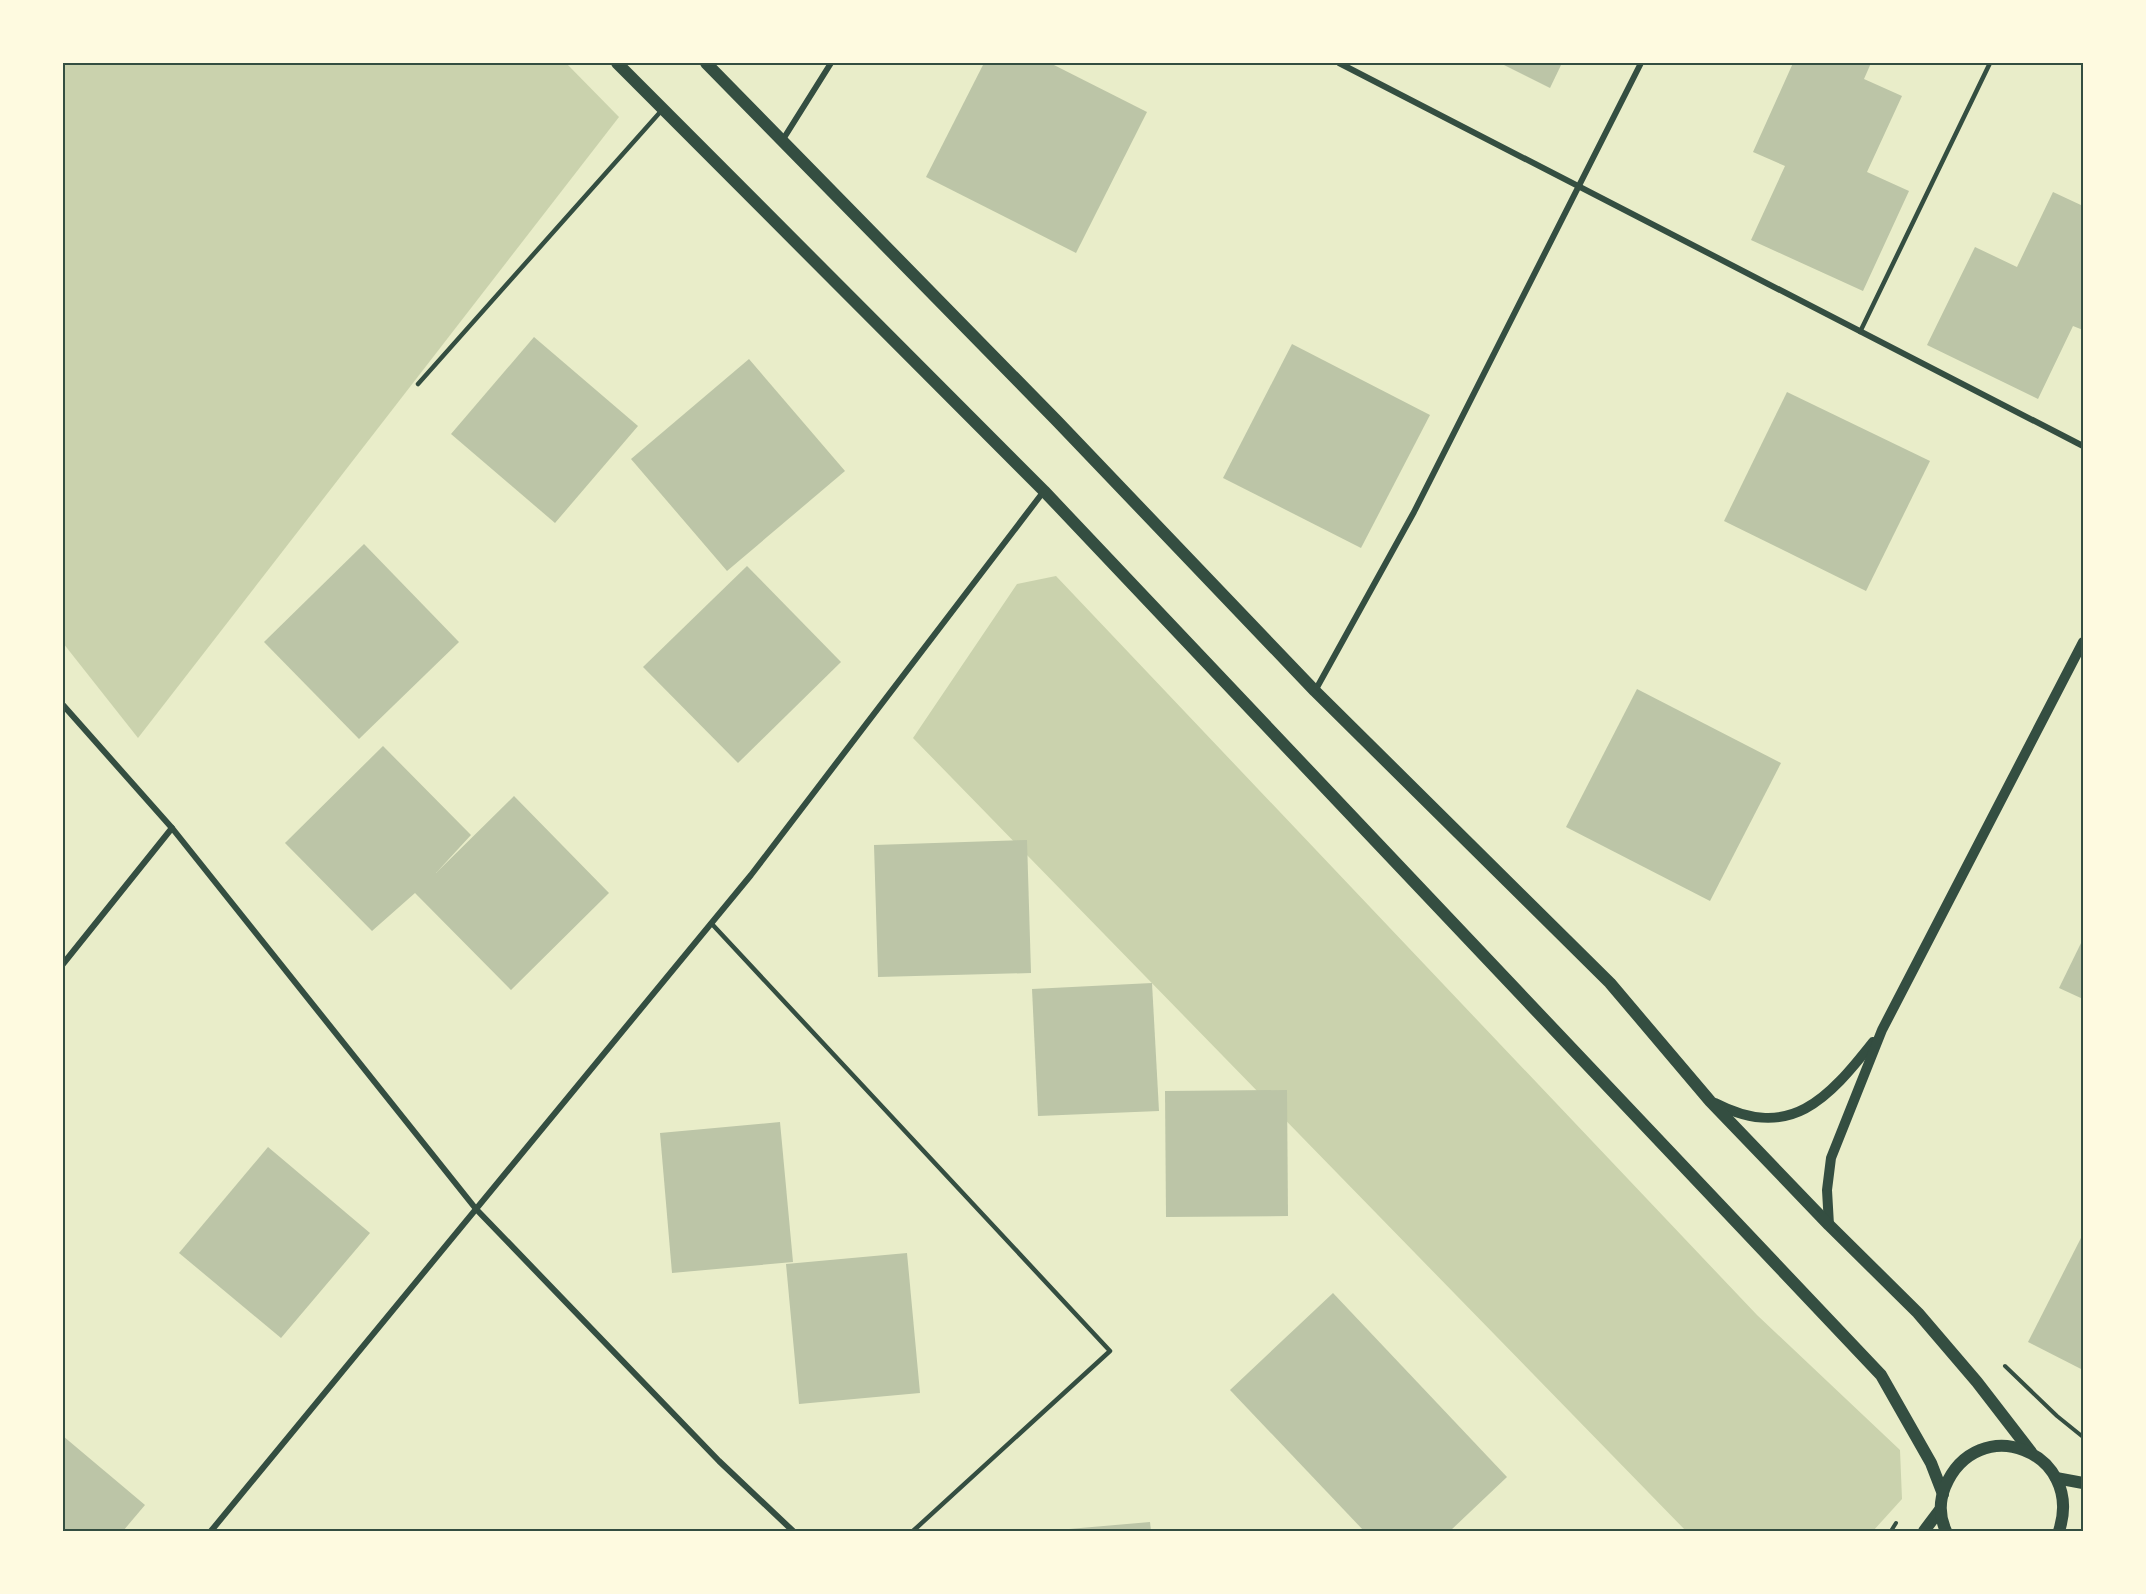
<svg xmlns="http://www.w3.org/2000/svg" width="2146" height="1594" viewBox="0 0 2146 1594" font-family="'DM Sans',sans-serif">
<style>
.green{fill:#cad2ad}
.building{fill:#bcc5a7}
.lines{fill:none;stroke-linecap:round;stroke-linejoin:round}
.path{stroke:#344e41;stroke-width:4}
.service{stroke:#344e41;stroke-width:4.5}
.minor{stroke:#344e41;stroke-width:6}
.tertiary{stroke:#344e41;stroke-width:10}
.secondary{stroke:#344e41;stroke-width:12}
.neatline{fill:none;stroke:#344e41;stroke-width:2}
</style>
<rect width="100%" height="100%" fill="#e9edc9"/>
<g class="green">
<polygon points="63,63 566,63 619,117 138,738 63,643"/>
<polygon points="1056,576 1757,1315 1900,1450 1902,1499 1873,1531 1686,1531 913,738 1017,584"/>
</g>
<g class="building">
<polygon points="984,63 1050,63 1147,112 1076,253 926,177"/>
<polygon points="1500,63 1562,63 1550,88"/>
<polygon points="1793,63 1871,63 1864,79 1902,96 1867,172 1909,191 1863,291 1751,240 1785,166 1753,152"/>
<polygon points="2053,192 2083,206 2083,330 2073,326 2038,399 1927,345 1975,247 2017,267"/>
<polygon points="534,337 638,426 555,523 451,434"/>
<polygon points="1292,344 1430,415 1361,548 1223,478"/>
<polygon points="749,359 845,471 727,571 631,459"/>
<polygon points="1787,392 1930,461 1866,591 1724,521"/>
<polygon points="364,544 459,642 359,739 264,642"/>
<polygon points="747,566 841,662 738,763 643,667"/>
<polygon points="1637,689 1781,763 1710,901 1566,827"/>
<polygon points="383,746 471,835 436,873 514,796 609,893 511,990 415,893 372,931 285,843"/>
<polygon points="1027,840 1031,973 878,977 874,845"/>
<polygon points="2083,939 2083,999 2059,988"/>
<polygon points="1152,983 1159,1111 1038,1116 1032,989"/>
<polygon points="1287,1090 1288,1216 1166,1217 1165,1091"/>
<polygon points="780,1122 793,1262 672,1273 660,1133"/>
<polygon points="268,1147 370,1233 281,1338 179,1253"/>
<polygon points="2083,1234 2083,1370 2028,1342"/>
<polygon points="907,1253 920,1393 799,1404 786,1264"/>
<polygon points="1333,1293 1507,1477 1450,1531 1364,1531 1230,1390"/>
<polygon points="63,1436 145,1505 123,1531 63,1531"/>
<polygon points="1150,1522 1151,1531 1069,1531 1069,1529"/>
</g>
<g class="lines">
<g class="path">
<polyline points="2005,1366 2057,1416 2083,1437"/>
<polyline points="1891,1531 1896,1523"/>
</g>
<g class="service">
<polyline points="1860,332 1990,63"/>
<polyline points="418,384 662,110"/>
<polyline points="711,923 1110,1351 913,1531"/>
</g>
<g class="minor">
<polyline points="1339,63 2083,446"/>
<polyline points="782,141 831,63"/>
<polyline points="1315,691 1414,512 1641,63"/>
<polyline points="63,705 172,828 476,1209 719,1461 793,1531"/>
<polyline points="63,964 172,828"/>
<polyline points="211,1531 751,875 1044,491"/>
</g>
<g class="tertiary">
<path d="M1715 1103C1790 1142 1828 1099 1873 1042"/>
<polyline points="1829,1225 1827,1190 1831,1158 1882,1030 2083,642"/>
</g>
<g class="secondary">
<polyline points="617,63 1044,491 1881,1375 1931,1463 1943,1494"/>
<polyline points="706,63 1057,421 1315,691 1610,983 1710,1101 1829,1225 1918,1313 1977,1382 2031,1452"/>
<polyline points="2056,1478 2083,1483"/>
<polyline points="1924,1531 1939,1511"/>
<path d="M1946 1531C1939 1516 1939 1502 1945 1487 1977 1410 2085 1451 2059 1531"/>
</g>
</g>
<rect width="2146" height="1594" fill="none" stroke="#fefae0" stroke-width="129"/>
<rect x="64" y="64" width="2018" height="1466" class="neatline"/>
</svg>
